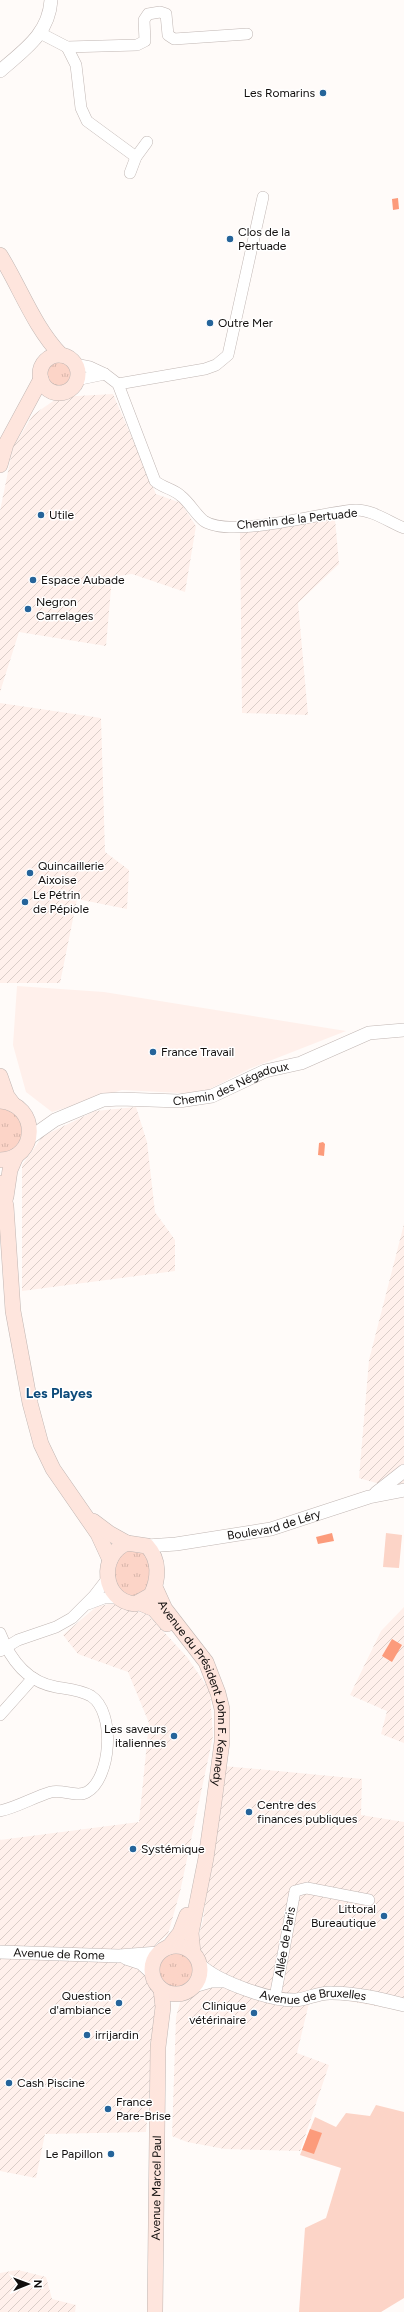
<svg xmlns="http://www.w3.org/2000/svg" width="404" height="2312" viewBox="0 0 404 2312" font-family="Figtree,sans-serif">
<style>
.built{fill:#fff0eb}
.industrial{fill:url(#industrial-furrows)}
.grass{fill:url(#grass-tufts)}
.park{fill:#fcd4c7}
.water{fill:#fc9b7b}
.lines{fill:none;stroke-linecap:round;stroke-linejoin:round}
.minor-casing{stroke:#c0b6b3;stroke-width:12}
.tertiary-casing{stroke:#c0b6b3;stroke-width:14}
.secondary-casing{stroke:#c0b6b3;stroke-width:16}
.minor{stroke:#fff;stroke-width:11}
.tertiary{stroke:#fff;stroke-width:13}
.secondary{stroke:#fee5dd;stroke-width:15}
.poi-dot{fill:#25649a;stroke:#fff;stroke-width:1.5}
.labels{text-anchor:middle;stroke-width:3;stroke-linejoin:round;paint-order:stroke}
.poi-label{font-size:12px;fill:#110e0d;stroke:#fff;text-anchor:start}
.street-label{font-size:12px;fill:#110e0d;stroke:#fff}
.quarter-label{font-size:14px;font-weight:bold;fill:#0c4a7a;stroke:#fff}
</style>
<defs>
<pattern id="industrial-furrows" width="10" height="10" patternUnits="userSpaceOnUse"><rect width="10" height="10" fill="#fff0eb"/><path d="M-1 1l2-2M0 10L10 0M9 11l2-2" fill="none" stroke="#dacdc8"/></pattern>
<pattern id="grass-tufts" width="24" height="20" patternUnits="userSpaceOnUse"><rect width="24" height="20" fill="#fcd4c7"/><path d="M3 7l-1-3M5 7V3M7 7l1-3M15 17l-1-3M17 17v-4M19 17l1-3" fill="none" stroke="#d7b5aa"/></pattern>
</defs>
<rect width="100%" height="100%" fill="#fffbf9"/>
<polygon class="built" points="17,986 104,992 346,1031 249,1069 200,1094 122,1090 52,1112 26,1092 13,1045"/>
<g class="industrial">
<polygon points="113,394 156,494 181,503 196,526 185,592 132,574 112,577 106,646 19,632 0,692 0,511 13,447 33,415 59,397"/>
<polygon points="335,519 339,564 298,603 308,715 242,713 240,531"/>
<polygon points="0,703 101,718 105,852 129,870 127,909 77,899 60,983 0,983"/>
<polygon points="136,1107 147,1142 155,1212 175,1240 175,1271 22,1291 22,1165 43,1136 95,1111"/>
<polygon points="404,1224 404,1491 359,1478 369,1360"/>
<polygon points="113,1603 148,1615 187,1657 210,1691 213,1736 180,1892 168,1934 154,1946 145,1972 158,2001 146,2132 45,2134 36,2178 0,2171 0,1840 139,1822 149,1723 128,1672 78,1654 63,1635 96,1607"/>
<polygon points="404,1607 404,1743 381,1734 387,1711 350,1695 381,1631"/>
<polygon points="224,1766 362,1779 361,1815 404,1822 404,2011 326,1997 309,2003 297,2053 329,2065 300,2151 225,2149 187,2142 172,2136 176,2017 203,1920"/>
<polygon points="18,2270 46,2277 52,2299 76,2305 75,2312 0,2312 0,2273"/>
</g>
<g class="grass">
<circle cx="59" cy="374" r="19"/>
<polygon points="0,1101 13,1104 28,1139 0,1160"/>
<polygon points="141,1544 157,1577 135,1604 108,1578 110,1560"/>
<circle cx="176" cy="1970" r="24"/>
</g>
<g class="park">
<polygon points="386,1533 402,1535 399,1568 383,1567"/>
<polygon points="376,2105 404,2112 404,2298 381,2312 299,2312 305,2228 326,2218 341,2168 300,2155 315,2117 336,2127 346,2113 370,2116"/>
</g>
<g class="water">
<polygon points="398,198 399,209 393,210 392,199"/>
<polygon points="323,1142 325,1144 324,1156 318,1155 319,1143"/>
<polygon points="332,1533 334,1541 318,1544 316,1537"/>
<polygon points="392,1639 402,1645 392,1662 382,1656"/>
<polygon points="310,2129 322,2133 314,2154 302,2150"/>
</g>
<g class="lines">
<g class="minor-casing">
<g id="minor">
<polyline points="40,33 67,47 137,45 145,41 144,20 148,14 160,12 166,14 168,35 174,39 247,34"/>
<polyline points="67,47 76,65 81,108 87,121 136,157"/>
<polyline points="130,173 136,157 147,142"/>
<path d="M75 364 90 367 105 374 118 384 155 481C163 488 174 489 181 496 190 503 196 515 204 521 231 539 322 512 355 510 371 509 389 522 404 528"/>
<polyline points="75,384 81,379 105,374"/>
<polyline points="118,384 205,369 216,365 228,355 263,197"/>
<polyline points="88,1604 104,1598 118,1598"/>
<path d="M0 1633C10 1659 27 1682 56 1687 68 1689 81 1690 91 1696 116 1712 111 1779 87 1792 77 1798 63 1789 51 1792 34 1797 18 1807 0 1811"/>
<polyline points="0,1651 18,1640 56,1627 72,1618 94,1596 108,1578"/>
<polyline points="0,1715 33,1678"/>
<polyline points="275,1997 295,1891 307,1888 369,1900"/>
</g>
</g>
<g class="tertiary-casing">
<g id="tertiary">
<path d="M0 71C24 50 49 34 51 0"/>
<path id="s1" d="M28 1139 55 1120 103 1100 120 1099 179 1101 212 1096 265 1071 301 1063 369 1033 404 1030"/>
<polyline points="376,1493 404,1471"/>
<path id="s2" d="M147 1546 176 1544 271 1529 369 1497 404 1490"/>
<path id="s3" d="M0 1952 119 1956 158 1953"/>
<polyline points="126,1958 141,1963 152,1973"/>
<path id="s4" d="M200 1965C218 1982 271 2001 296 2000 308 1999 319 1992 332 1993 356 1993 380 1999 404 2005"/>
<polyline points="194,1986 211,1981 222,1981"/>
</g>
</g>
<g class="secondary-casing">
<g id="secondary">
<path d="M0 255C20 287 34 327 61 355"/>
<circle cx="59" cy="374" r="19"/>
<polyline points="0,465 6,444 41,379"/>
<polyline points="0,1076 7,1096 13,1104"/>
<path d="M0 1101C40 1104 38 1160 0 1160"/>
<polyline points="0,1183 6,1206 13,1311 30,1403 41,1444 53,1469 98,1534 110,1560"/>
<polyline points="6,1197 10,1170 16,1156"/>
<polyline points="93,1521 109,1533 127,1543"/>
<path d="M127 1543 147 1546C160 1560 159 1579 151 1595L135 1604C102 1601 98 1555 127 1543Z"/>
<path id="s5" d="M155 1587 165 1609 206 1662 218 1693 222 1709V1742L214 1802 206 1858 191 1933 193 1953"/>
<polyline points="140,1603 154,1609 167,1624"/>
<circle cx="176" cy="1970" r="24"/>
<polyline points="169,1947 180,1933 187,1915"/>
<path id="s6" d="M155 2312 158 2047 163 2007 161 1989"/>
</g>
</g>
<use href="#minor" class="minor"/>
<use href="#tertiary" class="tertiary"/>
<use href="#secondary" class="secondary"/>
</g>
<g class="poi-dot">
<circle cx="323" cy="93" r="4"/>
<circle cx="230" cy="239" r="4"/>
<circle cx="210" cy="323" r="4"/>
<circle cx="41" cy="515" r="4"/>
<circle cx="33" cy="580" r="4"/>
<circle cx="28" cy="609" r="4"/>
<circle cx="30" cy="873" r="4"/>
<circle cx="25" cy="902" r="4"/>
<circle cx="153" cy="1052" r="4"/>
<circle cx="174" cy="1736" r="4"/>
<circle cx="249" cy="1812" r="4"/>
<circle cx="133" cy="1849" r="4"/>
<circle cx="384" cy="1916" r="4"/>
<circle cx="119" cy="2003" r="4"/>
<circle cx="254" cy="2013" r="4"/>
<circle cx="87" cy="2035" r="4"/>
<circle cx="9" cy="2083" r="4"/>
<circle cx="108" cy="2109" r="4"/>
<circle cx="111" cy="2154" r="4"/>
</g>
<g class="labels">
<g class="poi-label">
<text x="315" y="97" text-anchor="end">Les Romarins</text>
<text x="238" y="236">Clos de la<tspan x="238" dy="14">Pertuade</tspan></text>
<text x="218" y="327">Outre Mer</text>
<text x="49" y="519">Utile</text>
<text x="41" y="584">Espace Aubade</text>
<text x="36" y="606">Negron<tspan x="36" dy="14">Carrelages</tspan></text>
<text x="38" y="870">Quincaillerie<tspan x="38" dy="14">Aixoise</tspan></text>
<text x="33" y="899">Le Pétrin<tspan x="33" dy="14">de Pépiole</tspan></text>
<text x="161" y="1056">France Travail</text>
<text x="166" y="1733" text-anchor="end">Les saveurs<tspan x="166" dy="14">italiennes</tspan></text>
<text x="257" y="1809">Centre des<tspan x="257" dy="14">finances publiques</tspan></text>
<text x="141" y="1853">Systémique</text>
<text x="376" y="1913" text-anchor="end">Littoral<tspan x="376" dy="14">Bureautique</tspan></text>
<text x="111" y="2000" text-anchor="end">Question<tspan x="111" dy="14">d'ambiance</tspan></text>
<text x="246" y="2010" text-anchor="end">Clinique<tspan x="246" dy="14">vétérinaire</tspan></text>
<text x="95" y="2039">irrijardin</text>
<text x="17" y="2087">Cash Piscine</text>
<text x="116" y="2106">France<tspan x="116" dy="14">Pare-Brise</tspan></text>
<text x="103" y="2158" text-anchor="end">Le Papillon</text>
</g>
<g class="street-label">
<text transform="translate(297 519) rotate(-6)" y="4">Chemin de la Pertuade</text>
<text dy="4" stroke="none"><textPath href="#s1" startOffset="216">Chemin des Négadoux</textPath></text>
<text dy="4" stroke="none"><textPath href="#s2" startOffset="129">Boulevard de Léry</textPath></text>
<text dy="4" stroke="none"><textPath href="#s5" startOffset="117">Avenue du Président John F. Kennedy</textPath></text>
<text transform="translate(285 1942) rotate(-80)" y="4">Allée de Paris</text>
<text dy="4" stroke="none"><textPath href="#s3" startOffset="59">Avenue de Rome</textPath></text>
<text dy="4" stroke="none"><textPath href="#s4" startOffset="121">Avenue de Bruxelles</textPath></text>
<text dy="4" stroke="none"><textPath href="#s6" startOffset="124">Avenue Marcel Paul</textPath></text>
</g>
<g class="quarter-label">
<text x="59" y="1398">Les Playes</text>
</g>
</g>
<g transform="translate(28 2284) rotate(89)" stroke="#ffffff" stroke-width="3" paint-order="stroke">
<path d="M0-3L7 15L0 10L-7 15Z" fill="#110e0d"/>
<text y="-6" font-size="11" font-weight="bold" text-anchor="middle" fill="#110e0d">N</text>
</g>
</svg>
